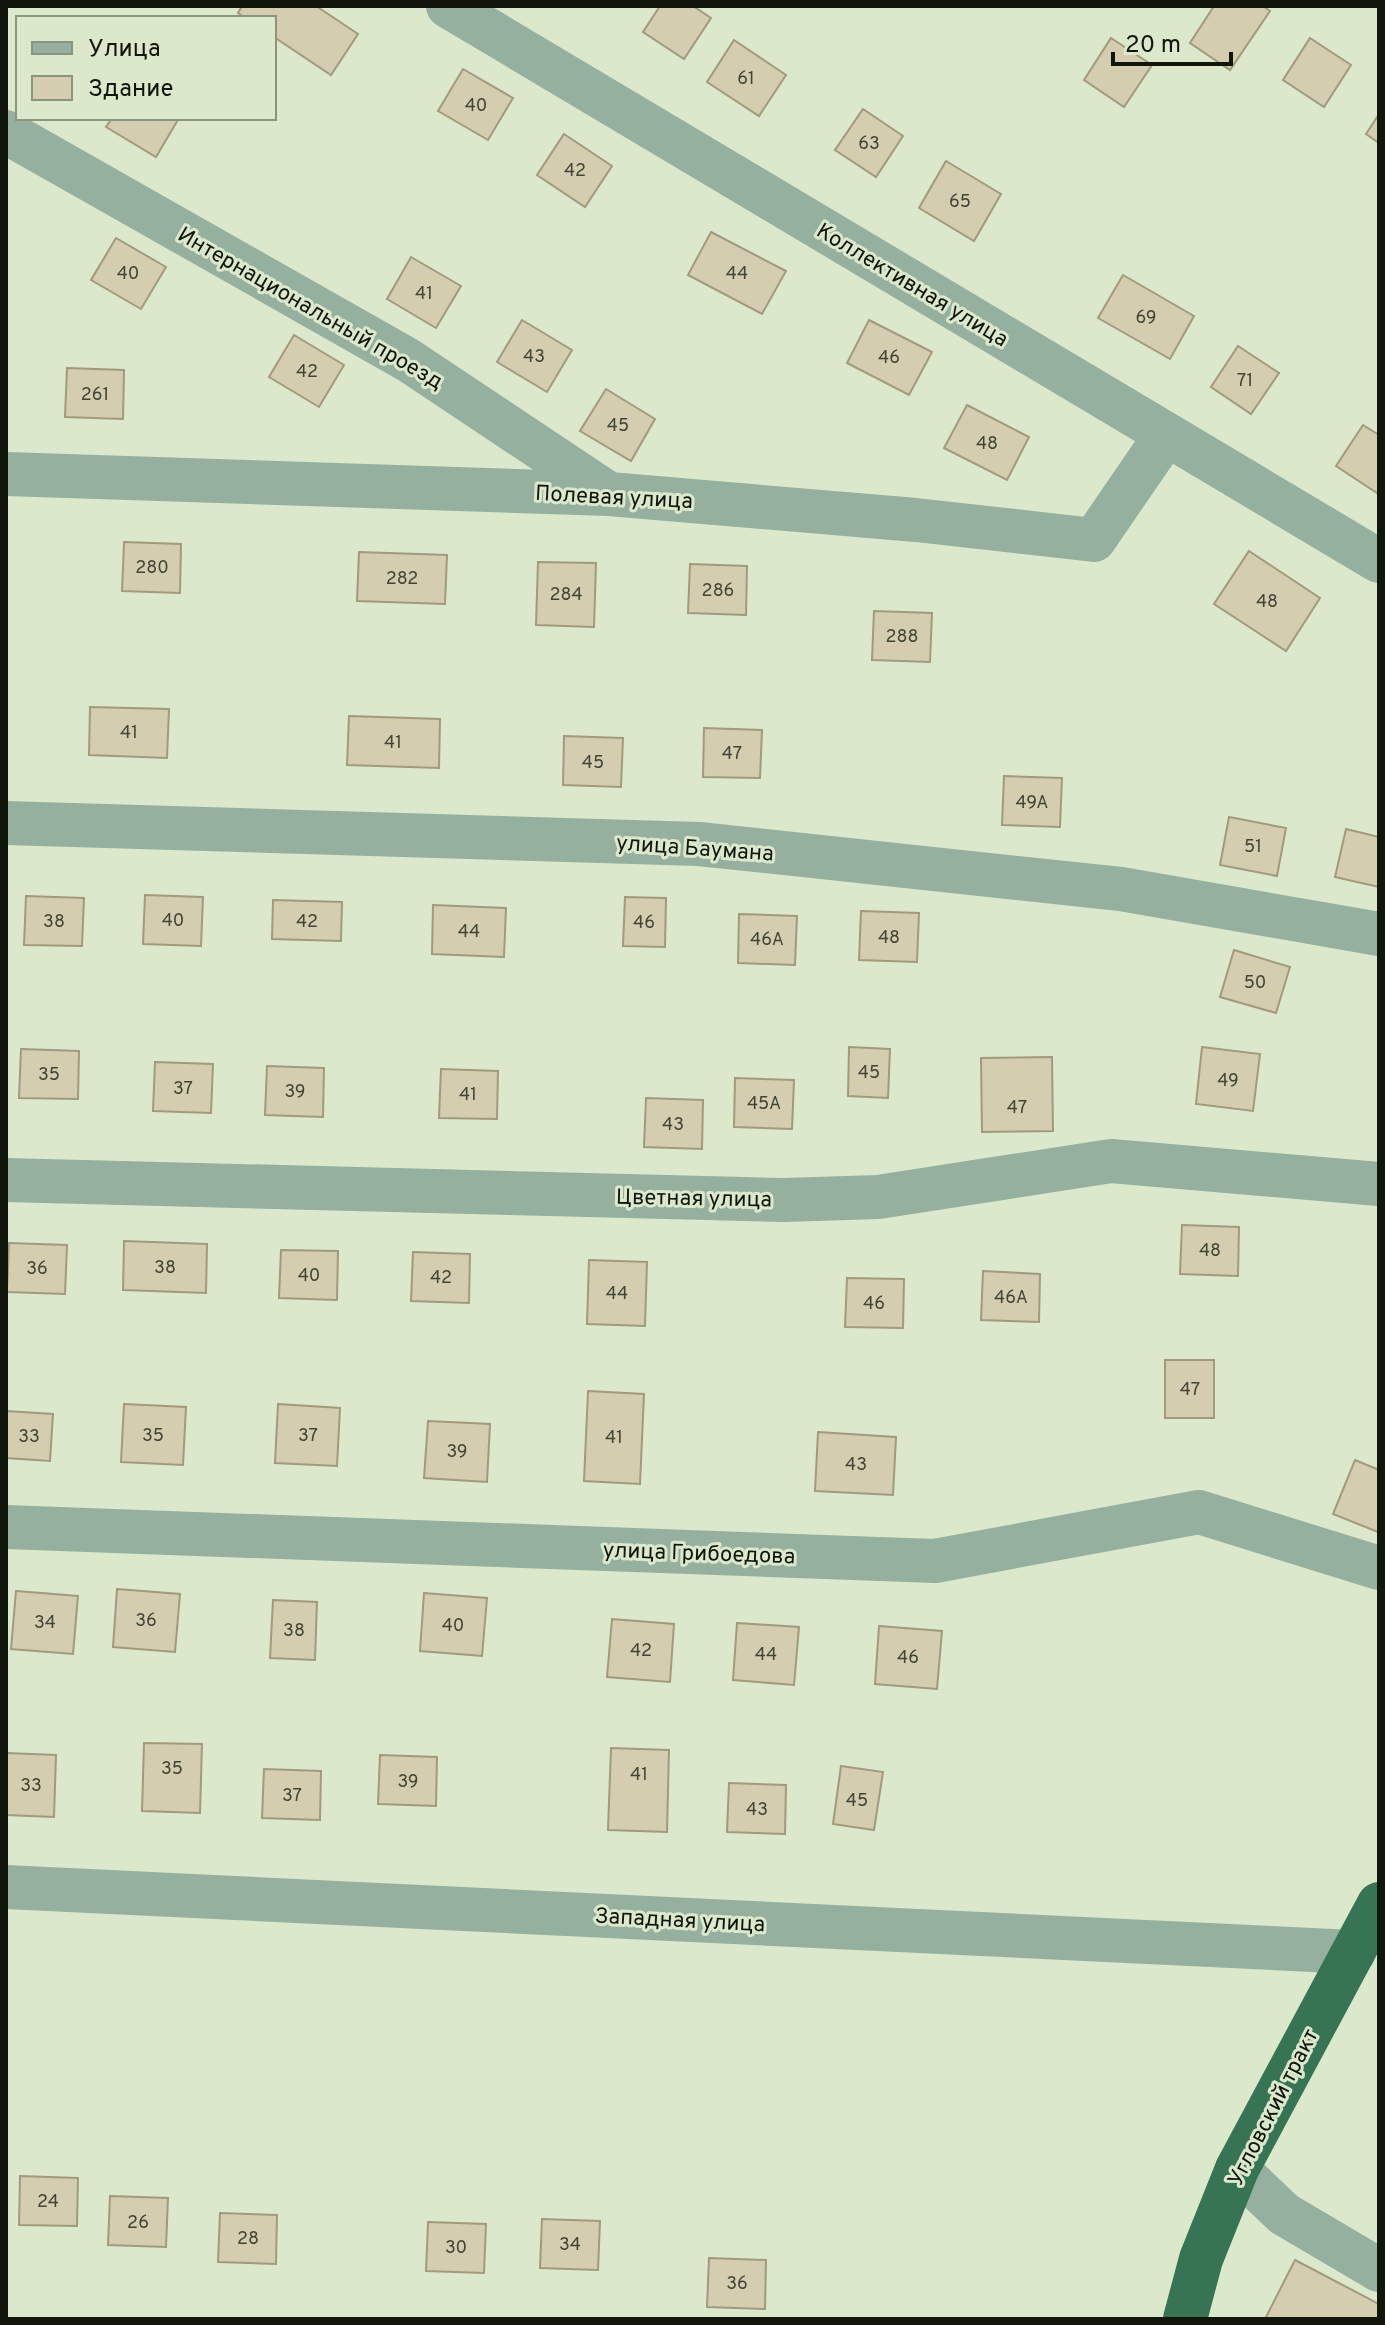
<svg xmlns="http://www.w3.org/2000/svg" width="1385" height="2325" viewBox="0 0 1385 2325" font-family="Overpass,sans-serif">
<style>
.building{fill:#d4cdaf;stroke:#a19a7d;stroke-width:2}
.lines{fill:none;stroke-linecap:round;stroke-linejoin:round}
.minor{stroke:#95b09f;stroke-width:44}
.highway{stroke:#377454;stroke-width:44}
.labels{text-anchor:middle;stroke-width:6;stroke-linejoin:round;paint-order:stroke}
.number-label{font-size:18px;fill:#424435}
.street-label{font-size:22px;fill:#11160c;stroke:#dbe8cb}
</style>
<rect width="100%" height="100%" fill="#dbe8cb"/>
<g class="building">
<polygon points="242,6 316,6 358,34 331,75 274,37 274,18 245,18 238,13"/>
<polygon points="660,6 693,6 711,18 684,59 643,32"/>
<polygon points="1214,6 1263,6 1270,11 1230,70 1190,43"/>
<polygon points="1111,38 1152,65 1124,107 1084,80"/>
<polygon points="1310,38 1351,65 1324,107 1283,80"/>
<polygon points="734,40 786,75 759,116 707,82"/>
<polygon points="463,69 513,98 488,140 438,111"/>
<polygon points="863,109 903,136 876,177 835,150"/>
<polygon points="1379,114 1379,143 1366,134"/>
<polygon points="112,118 179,118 156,157 106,127"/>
<polygon points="564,134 612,166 585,207 537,175"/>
<polygon points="946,161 1001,194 974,241 919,208"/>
<polygon points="711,232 786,271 762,314 688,275"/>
<polygon points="116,238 166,267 141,309 91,280"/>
<polygon points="411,257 461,286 436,328 387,299"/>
<polygon points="1123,275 1194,316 1170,359 1098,318"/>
<polygon points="522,320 572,350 547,392 497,362"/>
<polygon points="869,320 932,352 909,395 847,363"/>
<polygon points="294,335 344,365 319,407 269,377"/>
<polygon points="1238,346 1279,373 1251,414 1211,387"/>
<polygon points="67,368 124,370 123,419 65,417"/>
<polygon points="606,389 655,419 631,461 580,431"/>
<polygon points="967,405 1029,437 1007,480 944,448"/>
<polygon points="1363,425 1379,435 1379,489 1377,493 1336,466"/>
<polygon points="124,542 181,544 180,593 122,591"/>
<polygon points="1249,551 1320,598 1286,651 1214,604"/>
<polygon points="359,552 447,555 445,604 357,601"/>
<polygon points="538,562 596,563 594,627 536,625"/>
<polygon points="690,564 747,566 746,615 688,613"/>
<polygon points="874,611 932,613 930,662 872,660"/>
<polygon points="90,707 169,709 167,758 89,755"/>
<polygon points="349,716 440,719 439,768 347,765"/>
<polygon points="704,728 762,730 760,778 703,777"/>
<polygon points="564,736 623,738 621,787 563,785"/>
<polygon points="1004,776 1062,778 1060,827 1002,825"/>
<polygon points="1229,817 1286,828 1277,876 1220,865"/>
<polygon points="1346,829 1379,837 1379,887 1335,877"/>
<polygon points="145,895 203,897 201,946 143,944"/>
<polygon points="26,896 84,898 82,946 24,945"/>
<polygon points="625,897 666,898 665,947 623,946"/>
<polygon points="273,900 342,902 341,941 272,939"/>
<polygon points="433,905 506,908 504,957 432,954"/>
<polygon points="861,911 919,913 917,962 859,960"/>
<polygon points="739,914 797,916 795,965 738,963"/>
<polygon points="1234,950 1290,967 1276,1013 1220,997"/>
<polygon points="849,1047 890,1049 888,1098 848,1096"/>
<polygon points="1202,1047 1260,1054 1253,1111 1196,1104"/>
<polygon points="21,1049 79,1051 78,1099 19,1098"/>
<polygon points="1052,1057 1053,1131 982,1132 981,1058"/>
<polygon points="155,1062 213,1064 211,1113 153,1111"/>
<polygon points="267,1066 324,1068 323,1117 265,1115"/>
<polygon points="441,1069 498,1071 497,1119 439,1118"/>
<polygon points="735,1078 794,1080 792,1129 734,1127"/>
<polygon points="646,1098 703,1100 702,1149 644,1147"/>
<polygon points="1182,1225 1239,1227 1238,1276 1180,1274"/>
<polygon points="124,1241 207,1244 206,1293 123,1290"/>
<polygon points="9,1243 67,1245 65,1294 7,1292"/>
<polygon points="281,1250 338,1251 337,1300 279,1298"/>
<polygon points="413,1252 470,1254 469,1303 411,1301"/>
<polygon points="589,1260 647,1262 645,1326 587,1324"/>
<polygon points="983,1271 1040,1274 1039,1322 981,1320"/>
<polygon points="847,1278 904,1279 903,1328 845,1327"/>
<rect x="1165" y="1360" width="49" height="58"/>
<polygon points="588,1391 644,1394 640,1484 584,1481"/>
<polygon points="124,1404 186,1407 183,1465 121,1462"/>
<polygon points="278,1404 340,1408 337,1466 275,1463"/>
<polygon points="6,1411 53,1414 50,1461 6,1458"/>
<polygon points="428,1421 490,1424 487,1482 424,1478"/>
<polygon points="818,1432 896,1437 893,1495 815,1491"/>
<polygon points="1355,1460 1379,1470 1378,1532 1333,1514"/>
<polygon points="117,1589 180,1594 175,1652 113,1647"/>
<polygon points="16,1591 78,1596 73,1654 11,1649"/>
<polygon points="424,1593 487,1598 482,1656 420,1651"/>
<polygon points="273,1600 317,1602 315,1660 270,1658"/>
<polygon points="612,1619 674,1624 670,1682 607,1677"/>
<polygon points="737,1623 799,1627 794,1685 733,1680"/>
<polygon points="879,1626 942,1631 937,1689 875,1684"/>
<polygon points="144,1743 202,1744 200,1813 142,1811"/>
<polygon points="611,1748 669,1750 667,1832 608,1830"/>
<polygon points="6,1753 56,1755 54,1817 6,1815"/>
<polygon points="380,1755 437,1757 436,1806 378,1804"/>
<polygon points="841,1766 883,1772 874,1830 833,1824"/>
<polygon points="264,1769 321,1771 320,1820 262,1818"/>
<polygon points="729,1783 786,1785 785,1834 727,1832"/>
<polygon points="20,2176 78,2178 77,2226 19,2225"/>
<polygon points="110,2196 168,2198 166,2247 108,2245"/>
<polygon points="220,2213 277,2215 276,2264 218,2262"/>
<polygon points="542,2219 600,2221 598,2270 540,2268"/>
<polygon points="428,2222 486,2224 484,2273 426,2271"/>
<polygon points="709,2258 766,2260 765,2309 707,2307"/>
<polygon points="1295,2260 1379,2304 1379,2319 1265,2319"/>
</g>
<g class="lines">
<g class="minor">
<polyline points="448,6 1379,561"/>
<polyline points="6,132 408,360 609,494"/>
<polyline points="6,474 609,494 916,520 1094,540 1166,435"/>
<polyline points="6,823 699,844 1121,889 1379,934"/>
<polyline points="6,1180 784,1200 878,1197 1111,1161 1379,1184"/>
<polyline points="6,1527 935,1561 1199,1512 1379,1568"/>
<polyline points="6,1887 1354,1952"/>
<polyline points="1237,2169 1284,2214 1379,2270"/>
</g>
<polyline class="highway" points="1185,2319 1201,2259 1237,2169 1379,1904"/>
</g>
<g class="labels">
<g class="number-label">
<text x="746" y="84">61</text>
<text x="476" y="111">40</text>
<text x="869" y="149">63</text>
<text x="575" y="176">42</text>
<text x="960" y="207">65</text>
<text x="128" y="279">40</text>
<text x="737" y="279">44</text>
<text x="424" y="299">41</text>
<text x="1146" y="323">69</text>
<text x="534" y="362">43</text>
<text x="889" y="363">46</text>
<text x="307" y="377">42</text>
<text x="1245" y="386">71</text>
<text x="95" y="400">261</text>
<text x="618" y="431">45</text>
<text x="987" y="449">48</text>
<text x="152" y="573">280</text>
<text x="402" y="584">282</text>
<text x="718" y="596">286</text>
<text x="566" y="600">284</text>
<text x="1267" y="607">48</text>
<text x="902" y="642">288</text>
<text x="129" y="738">41</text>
<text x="393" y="748">41</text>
<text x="732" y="759">47</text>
<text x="593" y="768">45</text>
<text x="1032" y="808">49А</text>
<text x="1253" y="852">51</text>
<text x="173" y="926">40</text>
<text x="54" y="927">38</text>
<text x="307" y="927">42</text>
<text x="644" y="928">46</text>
<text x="469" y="937">44</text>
<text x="889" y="943">48</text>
<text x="767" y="945">46А</text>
<text x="1255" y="988">50</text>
<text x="869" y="1078">45</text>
<text x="49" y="1080">35</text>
<text x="1228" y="1086">49</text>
<text x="183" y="1094">37</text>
<text x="295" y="1097">39</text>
<text x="468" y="1100">41</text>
<text x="764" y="1109">45А</text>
<text x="1017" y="1113">47</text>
<text x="673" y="1130">43</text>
<text x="1210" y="1256">48</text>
<text x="165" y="1273">38</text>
<text x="37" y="1274">36</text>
<text x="309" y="1281">40</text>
<text x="441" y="1283">42</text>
<text x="617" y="1299">44</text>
<text x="1011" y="1303">46А</text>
<text x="874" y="1309">46</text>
<text x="1190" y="1395">47</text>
<text x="153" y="1441">35</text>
<text x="308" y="1441">37</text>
<text x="29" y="1442">33</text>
<text x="614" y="1443">41</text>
<text x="457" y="1457">39</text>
<text x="856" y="1470">43</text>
<text x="146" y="1626">36</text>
<text x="45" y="1628">34</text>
<text x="453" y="1631">40</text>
<text x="294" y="1636">38</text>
<text x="641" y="1656">42</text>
<text x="766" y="1660">44</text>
<text x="908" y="1663">46</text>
<text x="172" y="1774">35</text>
<text x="639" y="1780">41</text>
<text x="408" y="1787">39</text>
<text x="31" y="1791">33</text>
<text x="292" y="1801">37</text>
<text x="857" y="1806">45</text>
<text x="757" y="1815">43</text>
<text x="48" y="2207">24</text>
<text x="138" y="2228">26</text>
<text x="248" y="2244">28</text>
<text x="570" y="2250">34</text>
<text x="456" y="2253">30</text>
<text x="737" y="2289">36</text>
</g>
<g class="street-label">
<text transform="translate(913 284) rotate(31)" y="8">Коллективная улица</text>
<text transform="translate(311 307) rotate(30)" y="8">Интернациональный проезд</text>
<text transform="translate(614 496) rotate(3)" y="8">Полевая улица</text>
<text transform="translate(695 847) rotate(4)" y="8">улица Баумана</text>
<text transform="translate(694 1197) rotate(1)" y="8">Цветная улица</text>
<text transform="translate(699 1552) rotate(2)" y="8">улица Грибоедова</text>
<text transform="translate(680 1919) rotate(3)" y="8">Западная улица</text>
<text transform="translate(1272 2107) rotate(-63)" y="8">Угловский тракт</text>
</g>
</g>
<rect width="1385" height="2325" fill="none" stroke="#11160c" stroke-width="16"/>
<rect x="16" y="16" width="260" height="104" fill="#dbe8cb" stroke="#8a947f" stroke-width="2"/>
<rect x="32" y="42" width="40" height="12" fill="#95b09f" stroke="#8a947f" stroke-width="2"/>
<text x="88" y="56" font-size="24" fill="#11160c">Улица</text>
<rect x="32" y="76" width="40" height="24" fill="#d4cdaf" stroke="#8a947f" stroke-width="2"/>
<text x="88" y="96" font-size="24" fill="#11160c">Здание</text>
<path d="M1113 52v12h118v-12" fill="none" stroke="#11160c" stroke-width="4"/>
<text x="1125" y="52" font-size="24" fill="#11160c" stroke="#dbe8cb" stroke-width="6" paint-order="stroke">20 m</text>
</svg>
